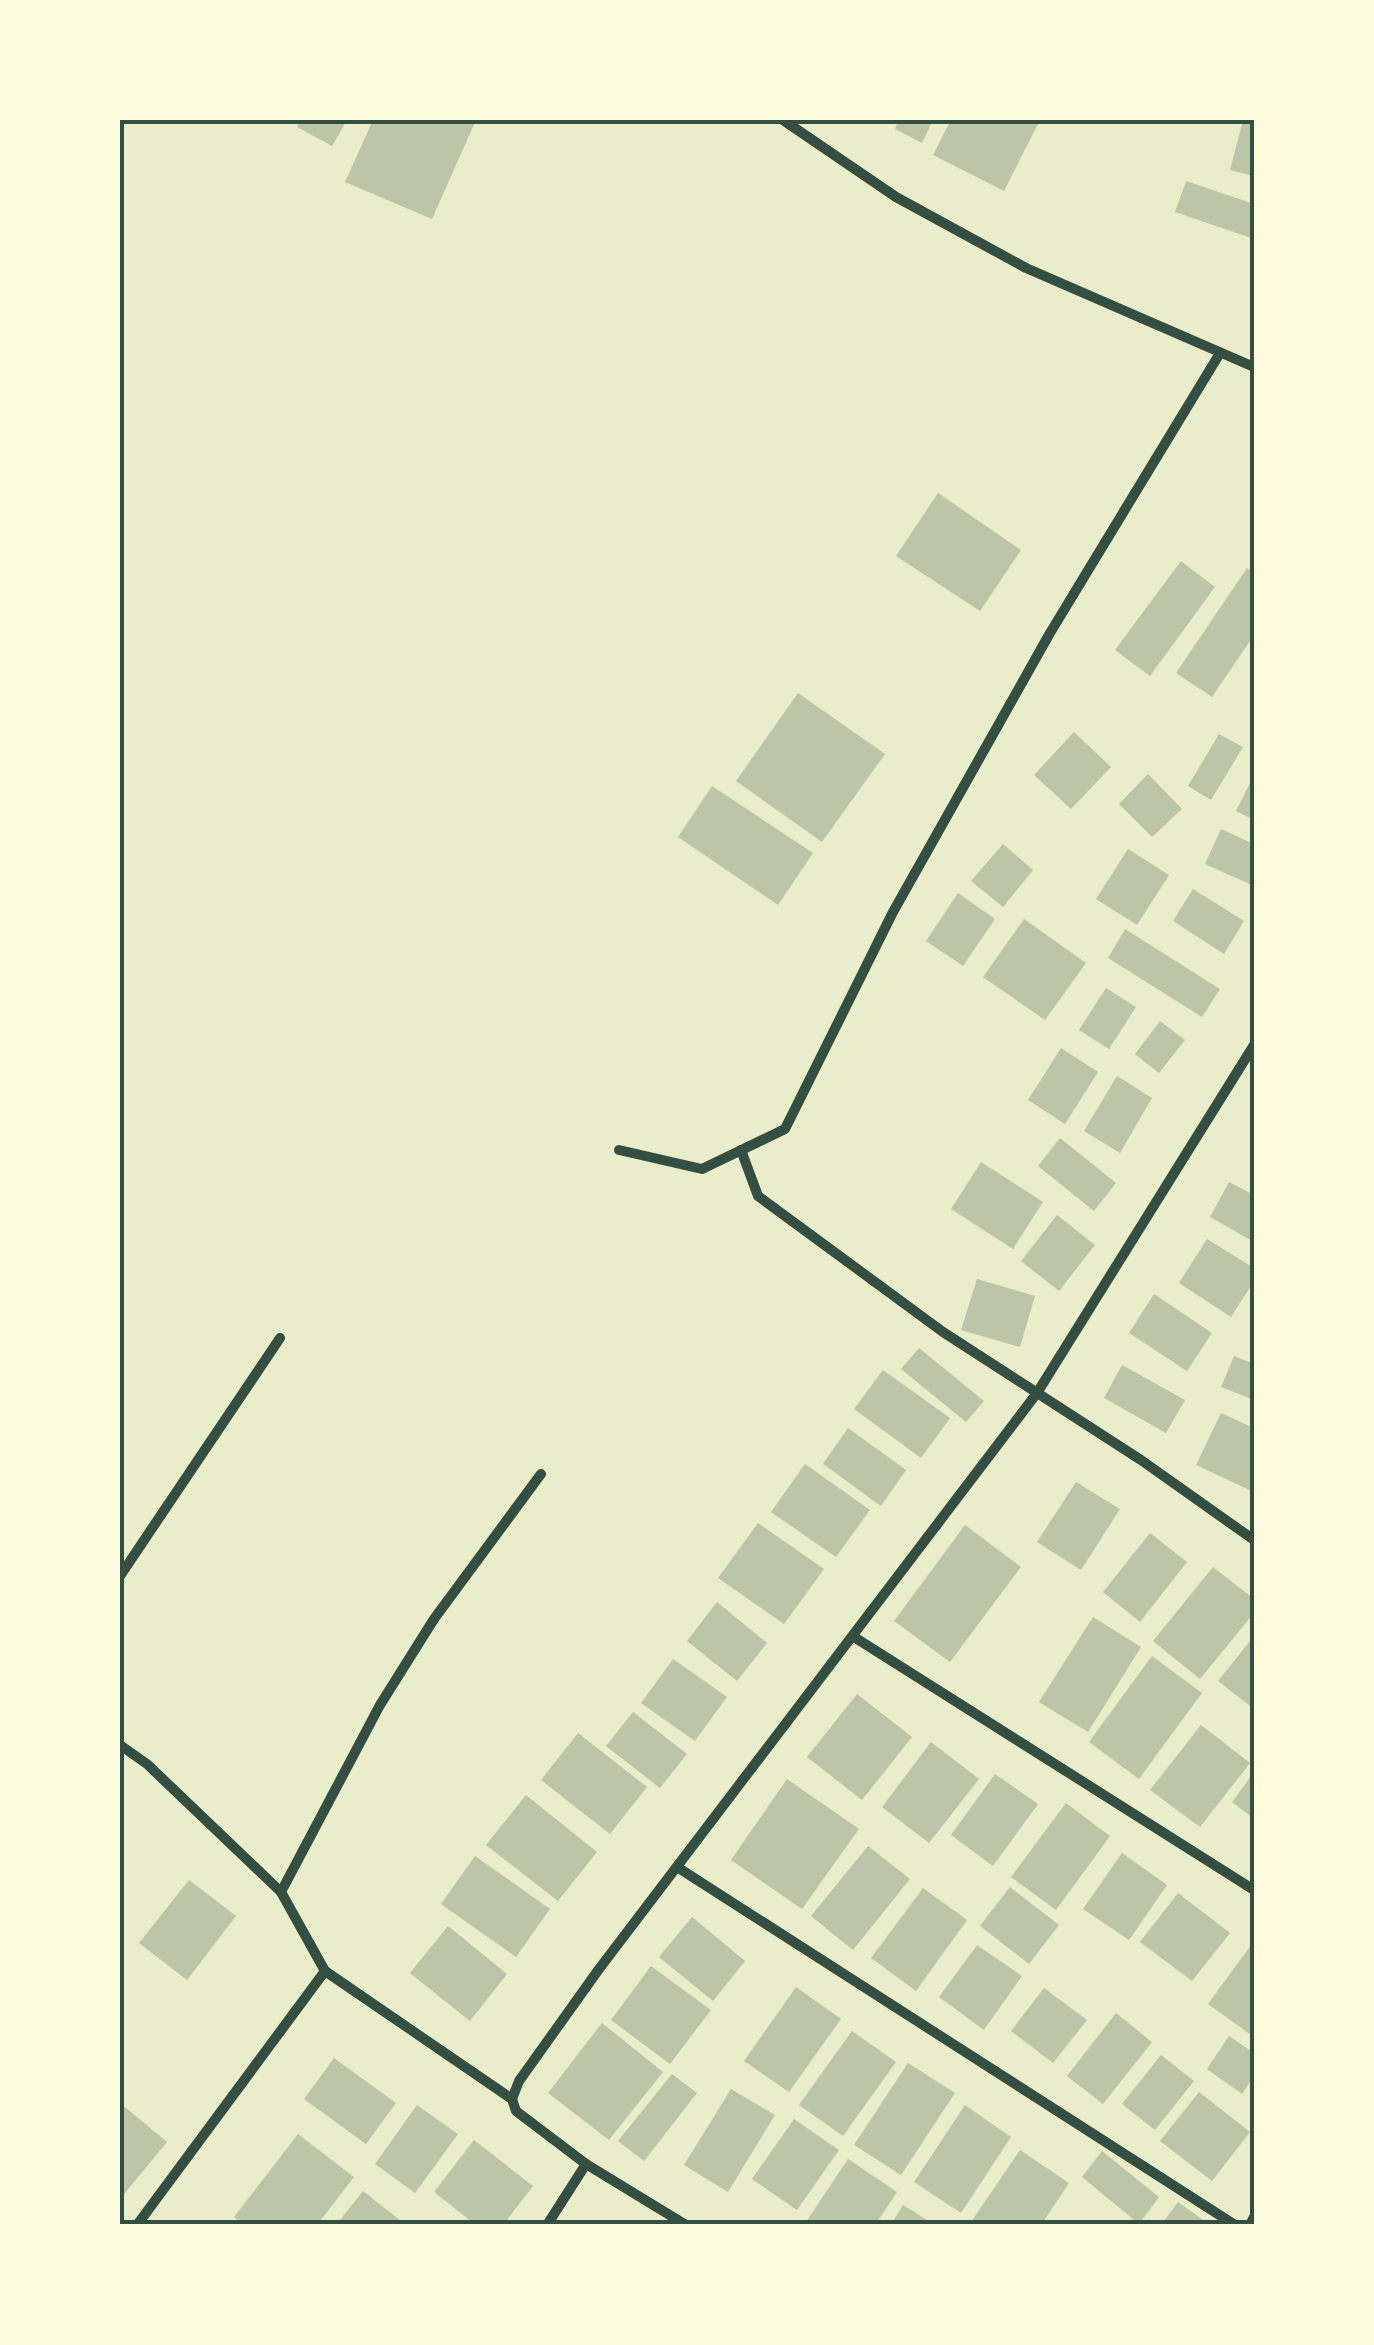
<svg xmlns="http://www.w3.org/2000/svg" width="1374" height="2345" viewBox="0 0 1374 2345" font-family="Barlow,sans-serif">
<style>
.building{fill:#bcc5a7}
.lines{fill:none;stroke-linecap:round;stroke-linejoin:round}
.minor{stroke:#344e41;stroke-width:10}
.neatline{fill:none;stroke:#344e41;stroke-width:4}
</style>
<rect width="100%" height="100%" fill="#e9edc9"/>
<g class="building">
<polygon points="301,120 347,120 332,146 297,127"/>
<polygon points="373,120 476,120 432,219 345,182"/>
<polygon points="899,120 933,120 922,143 895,129"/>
<polygon points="951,120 1040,120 1004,191 933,155"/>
<polygon points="1243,120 1254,120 1254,176 1230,170"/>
<polygon points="1186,181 1254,204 1254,239 1175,212"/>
<polygon points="938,493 1021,550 980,611 896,556"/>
<polygon points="1181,561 1215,587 1150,676 1115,650"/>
<polygon points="1247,568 1254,573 1254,635 1212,697 1176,673"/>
<polygon points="798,693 885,754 822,842 736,781"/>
<polygon points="1074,732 1111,767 1071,809 1034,775"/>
<polygon points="1219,734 1243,747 1211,800 1188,786"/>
<polygon points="1148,774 1182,809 1152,837 1119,804"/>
<polygon points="1254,775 1254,820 1236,811"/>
<polygon points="712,786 813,853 778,905 678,837"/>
<polygon points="1221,829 1254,844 1254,886 1205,864"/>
<polygon points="1003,844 1033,870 1003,907 971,881"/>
<polygon points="1128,849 1169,875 1137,925 1096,899"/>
<polygon points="1193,889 1244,921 1224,954 1173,921"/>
<polygon points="958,893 995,919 963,966 926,941"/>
<polygon points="1024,919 1086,963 1045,1020 983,977"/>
<polygon points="1125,929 1220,989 1202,1017 1108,958"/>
<polygon points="1106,988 1136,1007 1109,1049 1079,1030"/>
<polygon points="1160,1021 1185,1040 1159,1073 1135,1054"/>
<polygon points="1061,1048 1098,1072 1065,1124 1028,1100"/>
<polygon points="1117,1076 1152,1098 1120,1153 1084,1131"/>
<polygon points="1060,1138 1116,1183 1094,1211 1038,1166"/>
<polygon points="981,1162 1043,1202 1013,1249 951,1209"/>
<polygon points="1229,1182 1254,1195 1254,1242 1210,1217"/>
<polygon points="1057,1215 1095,1245 1059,1291 1021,1261"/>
<polygon points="1207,1239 1254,1268 1254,1281 1231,1317 1179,1283"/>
<polygon points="977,1279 1035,1296 1020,1347 961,1330"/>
<polygon points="1154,1294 1212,1333 1187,1371 1129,1333"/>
<polygon points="919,1348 984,1401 966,1422 901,1369"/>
<polygon points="1234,1356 1254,1364 1254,1400 1221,1387"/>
<polygon points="1122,1365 1185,1400 1166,1433 1104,1398"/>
<polygon points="883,1370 950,1418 921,1458 854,1409"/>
<polygon points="1221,1413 1254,1428 1254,1492 1196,1465"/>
<polygon points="848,1428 906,1470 881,1506 823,1464"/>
<polygon points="805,1464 870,1510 836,1557 771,1512"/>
<polygon points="1076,1482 1120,1509 1081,1570 1037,1542"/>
<polygon points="758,1523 824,1569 784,1624 718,1578"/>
<polygon points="965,1525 1021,1567 950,1662 894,1621"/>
<polygon points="1150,1533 1187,1562 1140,1622 1103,1592"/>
<polygon points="1213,1567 1254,1599 1254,1613 1200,1679 1153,1641"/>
<polygon points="717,1602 767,1643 737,1681 687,1641"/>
<polygon points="1093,1617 1141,1647 1088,1732 1039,1702"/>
<polygon points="1254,1636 1254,1709 1218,1681"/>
<polygon points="1152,1656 1202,1693 1139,1779 1089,1742"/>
<polygon points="673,1659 727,1697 695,1741 641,1703"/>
<polygon points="857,1694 912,1737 862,1800 807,1757"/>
<polygon points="633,1712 687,1754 660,1788 606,1746"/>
<polygon points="1201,1725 1250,1763 1200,1827 1150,1790"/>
<polygon points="578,1733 647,1787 610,1834 541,1780"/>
<polygon points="931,1742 979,1779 929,1843 882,1807"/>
<polygon points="1254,1772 1254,1819 1232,1802"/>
<polygon points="995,1774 1038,1804 993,1866 951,1835"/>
<polygon points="787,1779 859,1829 802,1909 731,1860"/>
<polygon points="526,1795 597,1852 558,1901 486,1845"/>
<polygon points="1066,1803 1110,1836 1056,1910 1011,1877"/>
<polygon points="868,1846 910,1879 853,1950 811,1916"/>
<polygon points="1122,1853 1167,1885 1129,1940 1083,1909"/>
<polygon points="475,1856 550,1909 516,1957 441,1904"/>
<polygon points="189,1880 236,1916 187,1980 139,1943"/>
<polygon points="1010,1887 1059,1925 1029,1964 980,1926"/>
<polygon points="923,1888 967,1920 916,1991 871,1958"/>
<polygon points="1178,1893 1230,1933 1192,1981 1140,1942"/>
<polygon points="692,1917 745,1961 713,2001 659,1957"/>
<polygon points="448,1926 507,1974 470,2021 410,1973"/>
<polygon points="1254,1941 1254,2037 1208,2004"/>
<polygon points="977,1945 1022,1976 984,2030 939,1997"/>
<polygon points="651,1966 711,2010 670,2064 611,2020"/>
<polygon points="796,1987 841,2019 789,2092 744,2061"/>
<polygon points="1044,1988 1087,2020 1053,2063 1011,2031"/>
<polygon points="1116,2013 1152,2042 1103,2104 1067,2076"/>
<polygon points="602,2023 663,2072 609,2140 548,2093"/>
<polygon points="852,2031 896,2062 843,2136 799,2105"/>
<polygon points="1229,2036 1254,2053 1254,2076 1242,2094 1207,2069"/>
<polygon points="1161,2055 1194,2081 1155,2130 1122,2104"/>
<polygon points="334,2058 396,2103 366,2144 304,2099"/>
<polygon points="908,2063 955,2093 901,2175 854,2145"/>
<polygon points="672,2074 697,2093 644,2161 618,2141"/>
<polygon points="731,2089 775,2115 728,2192 684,2165"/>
<polygon points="1199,2092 1250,2132 1212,2181 1160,2141"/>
<polygon points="120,2103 167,2142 120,2199"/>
<polygon points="417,2105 458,2134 415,2193 375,2164"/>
<polygon points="965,2105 1011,2137 961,2213 914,2182"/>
<polygon points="794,2119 839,2150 797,2210 752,2179"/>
<polygon points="298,2134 354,2177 317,2225 244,2225 234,2217"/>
<polygon points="474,2140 533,2186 503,2225 476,2225 434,2192"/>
<polygon points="1020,2150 1069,2183 1041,2225 969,2225"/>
<polygon points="1102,2151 1159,2197 1139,2224 1082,2177"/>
<polygon points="848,2159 897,2192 875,2225 804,2225"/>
<polygon points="363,2191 406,2225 336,2225"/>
<polygon points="1178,2202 1210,2225 1161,2225"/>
<polygon points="903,2205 935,2225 891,2225"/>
</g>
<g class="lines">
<g class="minor">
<polyline points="783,120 896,197 1026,268 1254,367"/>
<polyline points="619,1150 702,1169 785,1129 893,912 1050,633 1220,353"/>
<polyline points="741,1150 758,1196 943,1332 1141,1460 1254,1540"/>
<polyline points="120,1576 280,1338"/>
<polyline points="854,1637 1254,1890"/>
<polyline points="120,1745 147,1764 281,1892"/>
<polyline points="677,1867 1235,2225"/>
<polyline points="512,2099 325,1971 281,1892 380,1705 434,1619 541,1474"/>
<polyline points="137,2225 325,1971"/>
<polyline points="547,2225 586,2164"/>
<polyline points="686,2225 586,2164 516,2111 512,2099 519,2081 599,1969 1037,1393 1254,1045"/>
<polyline points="1250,2225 1254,2217"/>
</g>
</g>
<rect width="1374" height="2345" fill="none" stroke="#fefae0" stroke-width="245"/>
<rect x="122" y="122" width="1130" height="2100" class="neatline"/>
</svg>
